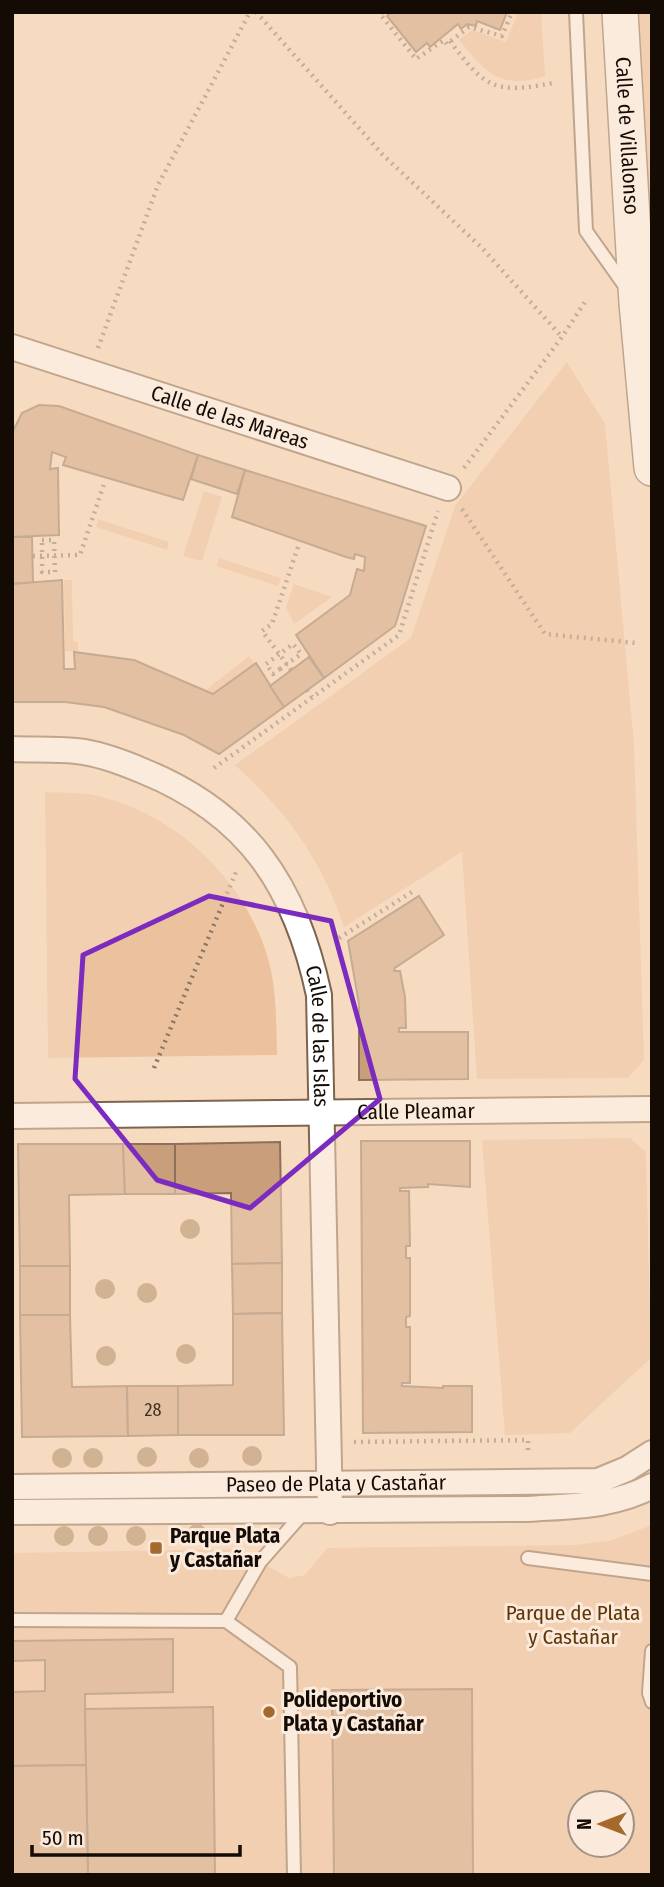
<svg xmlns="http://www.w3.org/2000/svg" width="664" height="1887" viewBox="0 0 664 1887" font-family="'Fira Sans Condensed',sans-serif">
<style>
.green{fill:#ebc29d;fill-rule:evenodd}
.building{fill:#c89f7a;stroke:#8b715b;stroke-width:2}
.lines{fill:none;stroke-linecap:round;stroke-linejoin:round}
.service-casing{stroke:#7d644e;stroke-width:16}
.minor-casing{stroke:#7d644e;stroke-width:28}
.secondary-casing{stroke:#7d644e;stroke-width:38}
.path{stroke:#897665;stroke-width:4.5;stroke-dasharray:2 5;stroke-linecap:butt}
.service{stroke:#fff;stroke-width:12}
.minor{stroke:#fff;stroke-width:24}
.secondary{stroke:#fff;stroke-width:35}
.path-bridge{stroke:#897665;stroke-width:4.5;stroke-dasharray:2 5;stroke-linecap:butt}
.tree{fill:#a2805a}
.marked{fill:none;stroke:#7b2cbf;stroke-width:5;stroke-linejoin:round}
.poi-dot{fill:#a5692b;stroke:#fbeadb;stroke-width:2.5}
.labels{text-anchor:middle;stroke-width:6;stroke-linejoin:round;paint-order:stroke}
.number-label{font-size:18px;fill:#413022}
.street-label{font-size:21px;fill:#140b04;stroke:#fbeadb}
.poi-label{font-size:21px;font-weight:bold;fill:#140b04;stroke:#fbeadb;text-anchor:start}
.park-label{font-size:21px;fill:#5d3506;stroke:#fbeadb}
</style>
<rect width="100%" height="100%" fill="#f7dbc1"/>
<g class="green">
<path d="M518 12H541L545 76C501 90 486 73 459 40L472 30 506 42Z"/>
<polygon points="635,12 652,12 652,227"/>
<path d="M567 362 605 424 634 745 644 1060 628 1078 477 1079 462 852 344 927C320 857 289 815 235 765L411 638 455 506Z"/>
<polygon points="204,491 222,497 202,561 183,556"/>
<polygon points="98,519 169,542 167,550 96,527"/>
<polygon points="219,558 281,578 278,586 216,566"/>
<polygon points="64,580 72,580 73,641 78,642 78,651 65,651"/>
<polygon points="294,584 332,597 294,624 286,607"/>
<polygon points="249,656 254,663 213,693 206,690"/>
<path d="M45 792C59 793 74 792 88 794 171 809 242 875 267 955 277 987 276 1022 277 1055L48 1058Z"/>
<polygon points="630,1138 646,1152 651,1358 570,1433 505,1435 482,1140"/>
<path d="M652 1525V1875H12V1553L239 1549 289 1578 305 1575 327 1548 574 1545 609 1541ZM580 1803H622V1845H580Z"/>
</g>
<g class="building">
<polygon points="391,12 507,12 500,30 477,21 476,26 467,24 461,29 458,24 430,47 427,43 416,52 387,16"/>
<polygon points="39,405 59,406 198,455 183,500 63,465 66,457 52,452 50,469 58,468 59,535 12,537 12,433 22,413"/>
<polygon points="198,455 245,470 237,494 191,479"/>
<polygon points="245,470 426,526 395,626 324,678 296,635 350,595 357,569 364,571 365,557 355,554 354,559 346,557 232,517"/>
<polygon points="12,537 32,537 33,583 12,584"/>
<polygon points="62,580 64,669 75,669 74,652 134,660 213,694 256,663 284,707 219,754 184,735 104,707 65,702 13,702 12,584"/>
<polygon points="309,657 324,678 284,707 270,686"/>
<polygon points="419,896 444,935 395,968 394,971 400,971 405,997 406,1028 399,1028 399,1032 468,1032 468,1079 359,1080 359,1004 348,941"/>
<polygon points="361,1141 470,1141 470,1187 428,1184 428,1187 400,1188 400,1191 409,1191 410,1246 406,1246 406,1258 410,1258 410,1316 406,1317 406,1327 410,1327 410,1383 402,1383 402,1386 443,1388 443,1386 472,1386 472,1432 363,1433"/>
<polygon points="280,1142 282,1263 232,1264 231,1193 175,1194 175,1144"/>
<polygon points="18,1144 123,1144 125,1194 69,1195 70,1266 20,1266"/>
<polygon points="123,1144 175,1144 175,1194 125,1194"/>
<polygon points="282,1263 282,1313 233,1314 232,1264"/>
<rect x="20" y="1266" width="50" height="49"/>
<polygon points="282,1313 284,1435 178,1435 178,1386 233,1385 233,1314"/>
<polygon points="20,1315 70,1315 72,1387 127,1386 128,1436 22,1437"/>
<polygon points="127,1386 178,1386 178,1435 128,1436"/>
<polygon points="173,1639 173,1692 85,1694 86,1765 12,1766 12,1669 13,1692 45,1691 45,1660 12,1661 12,1641"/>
<polygon points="472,1689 473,1875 334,1875 332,1690"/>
<polygon points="213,1707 215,1875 88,1875 85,1709"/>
<polygon points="86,1765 88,1875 12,1875 12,1766"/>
</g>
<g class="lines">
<g class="service-casing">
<g id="service">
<polyline points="576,12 586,231 627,289"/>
<polyline points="528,1558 652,1574"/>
<polyline points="12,1620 226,1621 290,1667 294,1875"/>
<polyline points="226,1621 260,1562 305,1511"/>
<polyline points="652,1651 649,1693 652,1702"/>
</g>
</g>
<g class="minor-casing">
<g id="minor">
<path id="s1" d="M12 347 448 488"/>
<path id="s2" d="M12 749C34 750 55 749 76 751 99 753 122 762 143 771 249 814 296 887 319 995L330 1512"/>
<path id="s3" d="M12 1116 652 1109"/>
<path id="s4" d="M12 1487 598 1481 627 1469 652 1453"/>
<path d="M12 1512 528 1509C571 1506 613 1507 652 1486"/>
</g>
</g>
<g class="secondary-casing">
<g id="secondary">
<path id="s5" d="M620 12 637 303 652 468"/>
</g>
</g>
<g class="path">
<polyline points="256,12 382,154 483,249 562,337"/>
<polyline points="383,12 380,14 416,59 444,40 447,44 469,27 502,36 512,12"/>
<path d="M450 41C485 89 496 94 553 83"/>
<polyline points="98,348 158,185 250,12"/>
<polyline points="464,468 562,337 585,302"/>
<polyline points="462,509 545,634 636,643"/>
<polygon points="42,540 54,540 55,572 42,572"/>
<polyline points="33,556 80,555 104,484"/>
<polyline points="280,669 273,674 266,664 293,644 301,654 294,659"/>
<polyline points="291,670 262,631 272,624 298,547"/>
<polyline points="307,690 312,697"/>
<polyline points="214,768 399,635 438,511"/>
<polyline points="339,938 415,890"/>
<polyline points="154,1068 236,872"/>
<polyline points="354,1442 528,1440 528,1452"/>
</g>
<use href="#service" class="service"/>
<use href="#minor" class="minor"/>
<use href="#secondary" class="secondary"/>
<polyline class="path-bridge" points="280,669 294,659"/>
</g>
<g class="tree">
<circle cx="190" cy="1229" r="10"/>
<circle cx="105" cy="1289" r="10"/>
<circle cx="147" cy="1293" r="10"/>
<circle cx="186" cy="1354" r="10"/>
<circle cx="106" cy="1356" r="10"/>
<circle cx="252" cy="1456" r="10"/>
<circle cx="147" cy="1457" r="10"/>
<circle cx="62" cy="1458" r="10"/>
<circle cx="93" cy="1458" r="10"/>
<circle cx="199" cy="1458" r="10"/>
<circle cx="197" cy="1534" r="10"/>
<circle cx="64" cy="1536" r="10"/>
<circle cx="98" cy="1536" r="10"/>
<circle cx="136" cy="1536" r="10"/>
</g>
<path d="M0 0H664V1887H0ZM209 896 331 921 380 1099 250 1208 157 1180 75 1079 83 955Z" fill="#f7dbc1" fill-opacity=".55" fill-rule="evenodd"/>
<path class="marked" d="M209 896 331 921 380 1099 250 1208 157 1180 75 1079 83 955Z"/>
<g class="poi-dot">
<rect x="149" y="1541" width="14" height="14" rx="3.5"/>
<circle cx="269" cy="1712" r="7"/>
</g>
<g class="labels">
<g class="number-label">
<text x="153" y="1416">28</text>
</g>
<g class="street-label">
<text dy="7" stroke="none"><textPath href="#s5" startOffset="124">Calle de Villalonso</textPath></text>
<text dy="7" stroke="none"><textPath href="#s1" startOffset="229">Calle de las Mareas</textPath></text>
<text dy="7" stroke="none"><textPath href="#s2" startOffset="474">Calle de las Islas</textPath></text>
<text dy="7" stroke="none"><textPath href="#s3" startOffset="404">Calle Pleamar</textPath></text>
<text dy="7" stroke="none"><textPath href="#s4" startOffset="324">Paseo de Plata y Castañar</textPath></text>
</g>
<g class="poi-label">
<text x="170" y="1543">Parque Plata<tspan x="170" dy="24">y Castañar</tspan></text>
<text x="283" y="1707">Polideportivo<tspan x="283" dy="24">Plata y Castañar</tspan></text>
</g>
<g class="park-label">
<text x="573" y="1620">Parque de Plata<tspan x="573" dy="24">y Castañar</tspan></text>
</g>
</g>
<rect width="664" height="1887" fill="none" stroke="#140b04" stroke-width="28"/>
<g transform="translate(601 1824) rotate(270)"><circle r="33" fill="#fbeadb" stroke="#9f9185" stroke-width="2"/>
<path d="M0-5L12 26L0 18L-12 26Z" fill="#a5692b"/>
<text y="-10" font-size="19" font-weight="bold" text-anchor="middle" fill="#140b04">N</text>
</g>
<path d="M32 1845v10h208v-10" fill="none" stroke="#140b04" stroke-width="3.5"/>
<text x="42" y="1845" font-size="21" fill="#140b04" stroke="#fbeadb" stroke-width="5" paint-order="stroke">50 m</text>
</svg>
